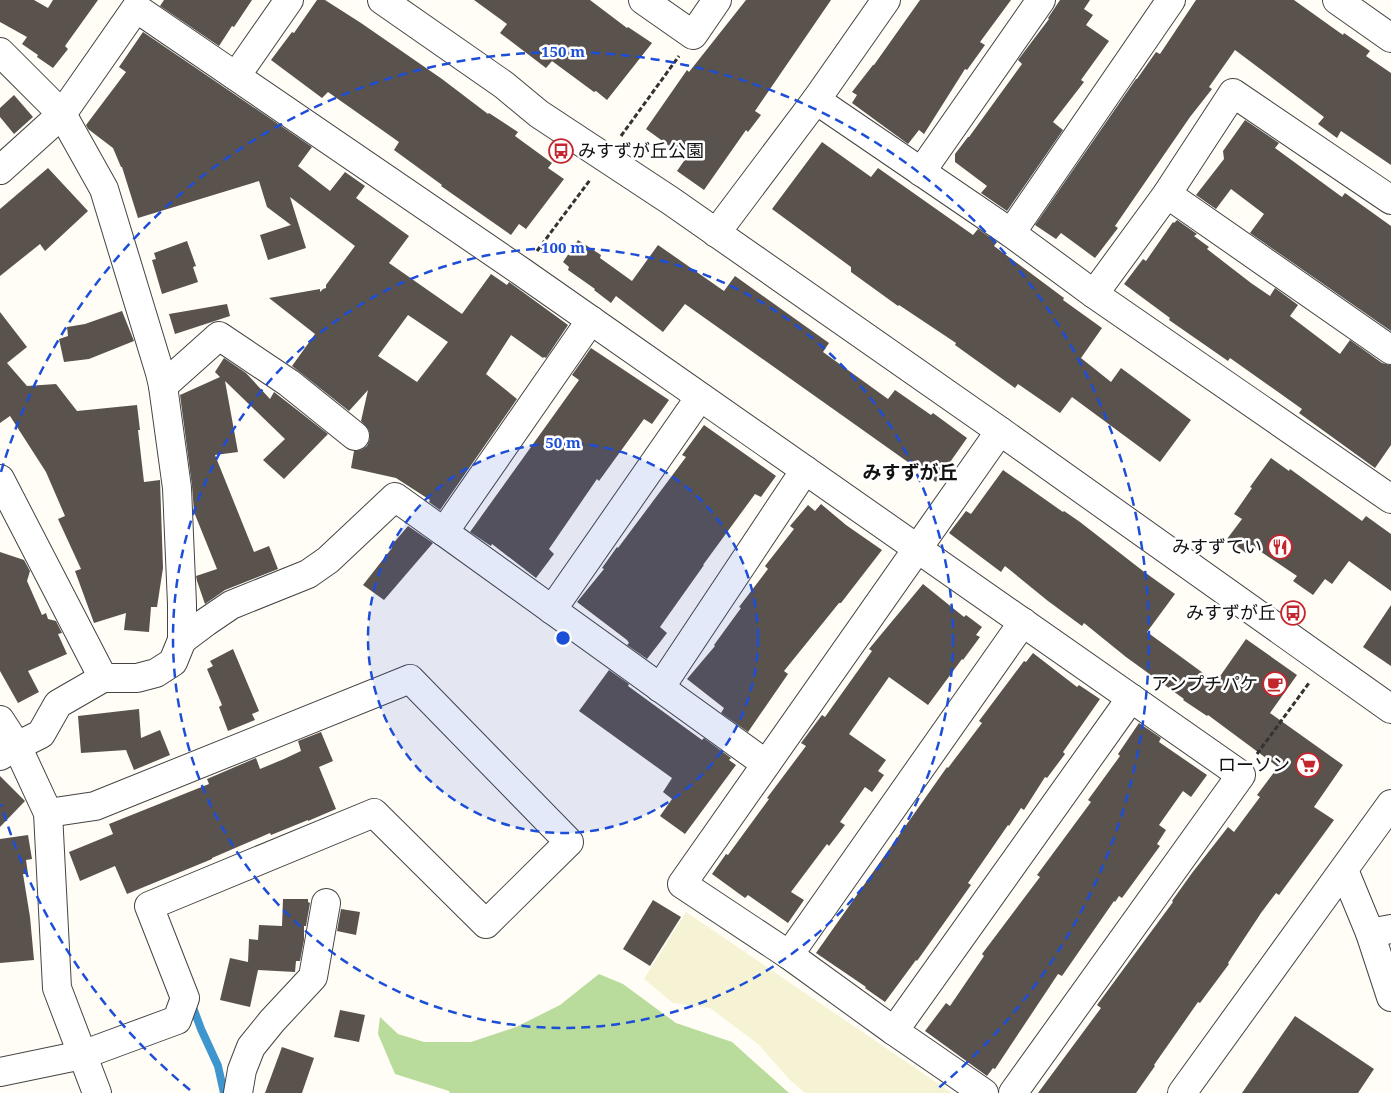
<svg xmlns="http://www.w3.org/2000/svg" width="1391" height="1093" viewBox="0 0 1391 1093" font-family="'Noto Serif','Noto Sans JP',serif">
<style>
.farmland{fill:#f6f3d4}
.forest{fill:#b9dc9c}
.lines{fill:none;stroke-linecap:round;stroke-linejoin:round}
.stream{stroke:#3f96cf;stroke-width:8}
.building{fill:#5a524d;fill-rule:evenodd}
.minor-casing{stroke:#444;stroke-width:30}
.path{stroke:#333;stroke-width:3;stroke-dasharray:5 2.5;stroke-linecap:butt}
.minor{stroke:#fff;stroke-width:28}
.ring{fill:none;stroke:#1d4ed8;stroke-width:2.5;stroke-dasharray:9 6}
.labels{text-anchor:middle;stroke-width:5;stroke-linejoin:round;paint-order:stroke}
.poi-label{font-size:18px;fill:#111;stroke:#fff;text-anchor:end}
.neighbourhood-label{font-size:19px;font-weight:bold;fill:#111;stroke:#fff}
.centre{fill:#1d4ed8;stroke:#fff;stroke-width:2.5}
.ring-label{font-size:15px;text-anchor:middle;font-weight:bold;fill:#1d4ed8;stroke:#fff;stroke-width:5;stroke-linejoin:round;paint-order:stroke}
</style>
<rect width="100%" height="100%" fill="#fffdf5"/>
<polygon class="farmland" points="686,912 952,1093 805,1093 789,1079 758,1044 710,1008 673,1003 644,979"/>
<polygon class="forest" points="599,974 623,984 676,1023 732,1042 789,1093 450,1093 449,1091 395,1074 378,1034 380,1017 398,1034 424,1042 471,1042 516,1027 560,1005"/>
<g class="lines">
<polyline class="stream" points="191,1002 201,1029 218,1066 224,1093"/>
</g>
<g class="building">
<polygon points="0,0 34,0 48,8 53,0 98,0 65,46 68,49 53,68 37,57 38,55 22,44 27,37 0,22"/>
<polygon points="164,0 252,0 234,27 232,26 219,46 160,6"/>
<polygon points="317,0 325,0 361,23 442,79 488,114 489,113 518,132 515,136 552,163 548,168 564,179 526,229 519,224 511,235 441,186 442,185 394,150 399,142 328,92 322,98 271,60 292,32 294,33"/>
<polygon points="474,0 590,0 627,28 628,27 652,43 607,100 596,91 594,92 552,61 546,68 500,33 507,24"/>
<polygon points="746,0 831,0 755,111 761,115 748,132 746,130 704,190 677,171 686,158 646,129 687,70 689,72"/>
<polygon points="920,0 1011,0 980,42 985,45 967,70 965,69 924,134 919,130 908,144 852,103 857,95 852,92 873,65 874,65"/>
<polygon points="1060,0 1090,0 1084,9 1093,15 1086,25 1109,41 1081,80 1084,82 1053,122 1063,130 1007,211 981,193 987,186 955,162 955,154 968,137 969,137 1022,64 1018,60 1049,19 1048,18"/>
<polygon points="1196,0 1294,0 1343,35 1344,33 1370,51 1366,56 1391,73 1391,165 1341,131 1337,138 1318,124 1324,117 1235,50 1209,87 1212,89 1190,117 1115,226 1118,228 1095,258 1061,233 1056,239 1035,225 1136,79 1137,79 1156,52 1160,54"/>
<path d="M143 32 312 147 298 166 330 191 345 172 365 186 356 198 409 236 389 263 462 314 491 274 507 285 509 282 568 325 546 358 544 357 543 358 511 335 486 374 517 399 440 510 429 502 430 500 396 478 351 468 354 451 361 450 367 446 370 439 369 430 361 421 368 390 349 411 292 366 315 334 269 298 320 289V292L323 289 326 288V285L355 246 290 197 306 248 268 260 260 235 291 225 267 207 259 181 138 218 122 167H121L113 148 88 129 86 125 126 72 119 67ZM408 315 448 342 417 382 378 356Z"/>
<polygon points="14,95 33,117 14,134 0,117 0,108"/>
<polygon points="1245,120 1279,143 1275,148 1342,197 1345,193 1391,226 1391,331 1250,233 1264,214 1231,189 1216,209 1196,195 1224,159 1223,151"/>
<polygon points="822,142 871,177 878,168 973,235 978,229 997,242 994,246 1064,298 1063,300 1102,328 1081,358 1111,382 1121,368 1191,420 1160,462 1072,397 1060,413 1018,384 1015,388 955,345 956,343 899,305 898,306 851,272 851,267 772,209"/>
<polygon points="48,168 88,211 45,251 40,244 0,276 0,209"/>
<polygon points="1177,220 1197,234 1194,236 1209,247 1207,249 1251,283 1270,296 1275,288 1298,305 1290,316 1340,354 1350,340 1382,363 1391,365 1391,445 1375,468 1299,413 1302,409 1230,358 1228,361 1169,320 1170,318 1124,284 1143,259 1146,261 1173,222 1174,223"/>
<polygon points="578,240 601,255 600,258 632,281 658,245 724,291 735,276 829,343 823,352 888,399 895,390 931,415 933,413 967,438 936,482 685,304 663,332 616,296 611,303 594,290 595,289 568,270 569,267 563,262"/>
<polygon points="187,241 196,266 193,267 198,282 162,294 152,260 156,259 154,253"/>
<polygon points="227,304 230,316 175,334 169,314"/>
<polygon points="122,311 134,341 89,359 64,362 59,339 68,336 67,327 85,324"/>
<polygon points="0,312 27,347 7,363 27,386 56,384 77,411 137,405 140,430 138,430 144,482 160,480 163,568 157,607 151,607 149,632 124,630 126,613 94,623 75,571 81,569 58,519 65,516 46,472 10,416 0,423"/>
<polygon points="591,348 669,400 652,424 644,419 599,481 597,479 549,549 554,554 536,578 492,544 491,546 470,532 579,380 572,375"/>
<polygon points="224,358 246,373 270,399 274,392 328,434 284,479 263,460 285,439 225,381 238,452 215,455 254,552 269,546 278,569 225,590 205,604 197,581 196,576 217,569 194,512 192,486 180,395 220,377 215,372"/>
<polygon points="704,425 776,476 761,497 755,494 703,565 704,565 660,627 667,633 647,659 627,645 629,643 627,640 577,602 604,569 602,568 617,547 618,548 686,457 682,455"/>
<polygon points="1271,458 1289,471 1290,469 1362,521 1366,516 1391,534 1391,591 1349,561 1332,584 1325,579 1313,595 1293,581 1297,576 1251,545 1246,553 1227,539 1242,519 1234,514 1252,488 1250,487"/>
<polygon points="1003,470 1063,512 1064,511 1080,522 1143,571 1175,594 1147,632 1203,673 1216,682 1246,639 1297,675 1270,713 1343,765 1314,807 1334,820 1279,895 1276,893 1261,913 1228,963 1229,964 1200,1003 1198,1002 1154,1065 1155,1066 1136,1093 1038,1093 1101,1008 1097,1005 1173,902 1172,901 1192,873 1228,827 1234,832 1260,797 1257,795 1278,767 1208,715 1207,716 1183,700 1184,699 1126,657 1084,623 1082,626 1048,601 1005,566 1001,572 949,533 966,511 971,514"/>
<polygon points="821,504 846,525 882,550 841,603 839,603 784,671 788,674 748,732 721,713 724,708 687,679 715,646 714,645 741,608 739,607 768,569 765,566 794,529 790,526 808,505 815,511"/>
<polygon points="408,526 433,543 384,600 363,585 392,548 391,546"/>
<polygon points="0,552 24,560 30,571 27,581 42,615 46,613 48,619 56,621 62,633 58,634 67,654 28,671 39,692 18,703 0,671"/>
<polygon points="923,584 964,617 966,615 982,627 976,635 980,637 963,660 962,659 928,705 889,677 849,734 886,760 878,771 884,775 872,792 865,787 840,822 845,825 829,846 827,844 791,892 804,900 788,923 748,895 745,898 712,874 726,854 728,855 769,799 767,798 806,746 801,743 822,715 825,717 872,651 869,649"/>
<polygon points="1391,605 1391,666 1363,647"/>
<polygon points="233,649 259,711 252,714 255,720 228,731 219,707 222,705 207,669 213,666 210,661"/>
<polygon points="1033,653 1077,687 1079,685 1100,699 1063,752 1065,754 1047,778 1045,777 1024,810 1021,808 1009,826 1008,825 968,883 971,885 917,961 916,960 885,1002 865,988 866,987 816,953 947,767 948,768 982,723 979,721 1024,661 1026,662"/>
<polygon points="609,670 629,684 628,686 702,740 704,738 731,758 729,760 736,765 685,834 660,816 672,799 663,792 672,778 579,711"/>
<polygon points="139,709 141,738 160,730 170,755 134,770 126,750 81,753 78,716"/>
<polygon points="1139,723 1161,738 1159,742 1207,775 1191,797 1183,791 1159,825 1166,830 1157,844 1160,846 1122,898 1119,896 1115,902 1114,901 1062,976 1058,974 995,1069 993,1068 987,1076 925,1031 946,1003 950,1006 984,956 982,954 1040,877 1037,875 1091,802 1088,800 1120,756 1118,754"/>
<polygon points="321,732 333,761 319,767 336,809 308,821 308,820 271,835 270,833 212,858 212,859 127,894 115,866 80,881 69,852 113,834 109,824 209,784 207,779 256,758 260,769 284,759 301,751 298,741"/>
<polygon points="0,776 25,801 0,827"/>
<polygon points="28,835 32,859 26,860 28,874 23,874 30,917 34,960 0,963 0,839"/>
<polygon points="283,899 308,899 308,902 310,903 306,926 304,926 304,940 300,961 296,961 295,972 258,970 250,1007 220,1000 230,958 248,962 249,939 258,940 259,925 282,926"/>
<polygon points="653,900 681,917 650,966 623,949"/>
<polygon points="341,909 360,912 356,935 337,931"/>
<polygon points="340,1010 365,1015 359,1042 334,1037"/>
<polygon points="1295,1016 1374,1069 1358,1093 1242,1093"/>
<polygon points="282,1047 314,1058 302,1093 265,1093"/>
</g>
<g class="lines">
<g class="minor-casing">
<g id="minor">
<polyline points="382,0 504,85 539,114 671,201 1000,431 1391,709"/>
<polyline points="643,0 693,35 717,0"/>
<polyline points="1337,0 1391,38"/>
<polyline points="0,52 62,114 104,189 160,373 163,386 177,488 182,604 182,640 173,662 156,673 137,678 103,678"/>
<polyline points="236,76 289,0"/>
<polyline points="816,100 1011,233 1094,294 1391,499"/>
<polyline points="0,170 62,114 136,8 522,272 1241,775 1013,1093"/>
<polyline points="921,172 1041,0"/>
<polyline points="1167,194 1391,350"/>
<polyline points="716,233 816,100 886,0"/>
<polyline points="1011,233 1171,0"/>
<polyline points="1094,294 1167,194 1233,93 1391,200"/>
<polyline points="591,320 444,532 766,764"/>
<polyline points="163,386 219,336 289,383 355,436"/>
<polyline points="0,479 103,678 58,704 41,734 17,746 48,813 57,988 97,1093"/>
<polyline points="552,610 700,397"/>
<polyline points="182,640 206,622 231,605 308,574 328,560 395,497 444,532"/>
<polyline points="660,688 805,470"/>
<polyline points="0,720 17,746 0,756"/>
<polyline points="1344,870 1370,933 1391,929"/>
<polyline points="1370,933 1391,997"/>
<polyline points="789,955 1023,622"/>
<polyline points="894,1031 1131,698"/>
<polyline points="0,1072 82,1055 177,1020 185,998 149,906 374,813 486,924 569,842 410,679 95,806 48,813"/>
<polyline points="238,1093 242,1070 251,1047 272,1021 313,977 326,903"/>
<polyline points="984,1093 894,1031 789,955 682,884 1000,431"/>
<polyline points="1182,1093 1391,804"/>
</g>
</g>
<g class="path">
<polyline points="621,136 679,56"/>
<polyline points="537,251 590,180"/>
<polyline points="1257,754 1309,683"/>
</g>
<use href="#minor" class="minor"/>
</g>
<circle cx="563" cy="638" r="195" fill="#1d4ed8" fill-opacity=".12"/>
<g class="ring">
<circle cx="563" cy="638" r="195"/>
<circle cx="563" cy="638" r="390"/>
<path d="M190 1090A586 586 0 0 1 1 804M1 472A586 586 0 1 1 936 1090"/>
</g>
<defs>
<g id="bus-ring" transform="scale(1.25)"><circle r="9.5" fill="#fff" stroke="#c4262e" stroke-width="1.5"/><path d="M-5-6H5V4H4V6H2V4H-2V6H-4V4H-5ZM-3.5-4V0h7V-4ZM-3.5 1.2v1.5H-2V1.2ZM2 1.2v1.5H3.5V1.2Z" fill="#c4262e"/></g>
<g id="restaurant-ring" transform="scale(1.25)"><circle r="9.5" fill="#fff" stroke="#c4262e" stroke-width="1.5"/><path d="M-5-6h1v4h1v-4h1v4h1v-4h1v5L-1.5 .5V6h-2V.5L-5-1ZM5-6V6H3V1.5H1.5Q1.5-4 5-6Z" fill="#c4262e"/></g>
<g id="cafe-ring" transform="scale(1.25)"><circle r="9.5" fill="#fff" stroke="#c4262e" stroke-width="1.5"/><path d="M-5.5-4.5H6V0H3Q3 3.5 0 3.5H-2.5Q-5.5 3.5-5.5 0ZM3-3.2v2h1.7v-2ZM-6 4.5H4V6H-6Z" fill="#c4262e"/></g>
<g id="supermarket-ring" transform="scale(1.25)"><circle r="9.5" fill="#fff" stroke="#c4262e" stroke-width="1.5"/><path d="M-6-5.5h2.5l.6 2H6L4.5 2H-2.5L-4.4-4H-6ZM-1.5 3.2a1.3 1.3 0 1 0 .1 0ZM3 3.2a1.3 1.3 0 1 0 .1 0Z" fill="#c4262e"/></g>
</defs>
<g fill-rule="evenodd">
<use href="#bus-ring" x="561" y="151"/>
<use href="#restaurant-ring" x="1280" y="547"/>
<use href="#bus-ring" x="1293" y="613"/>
<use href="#cafe-ring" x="1275" y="684"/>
<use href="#supermarket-ring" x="1308" y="765"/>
</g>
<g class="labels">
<g class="poi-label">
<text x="578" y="157" text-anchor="start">みすずが丘公園</text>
<text x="1262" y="553">みすずてい</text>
<text x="1276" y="619">みすずが丘</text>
<text x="1258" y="690">アンプチパケ</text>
<text x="1290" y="771">ローソン</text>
</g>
<g class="neighbourhood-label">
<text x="910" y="479">みすずが丘</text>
</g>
</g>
<circle cx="563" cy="638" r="8" class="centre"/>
<g class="ring-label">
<text x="563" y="57">150 m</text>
<text x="563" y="253">100 m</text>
<text x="563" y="448">50 m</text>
</g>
</svg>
